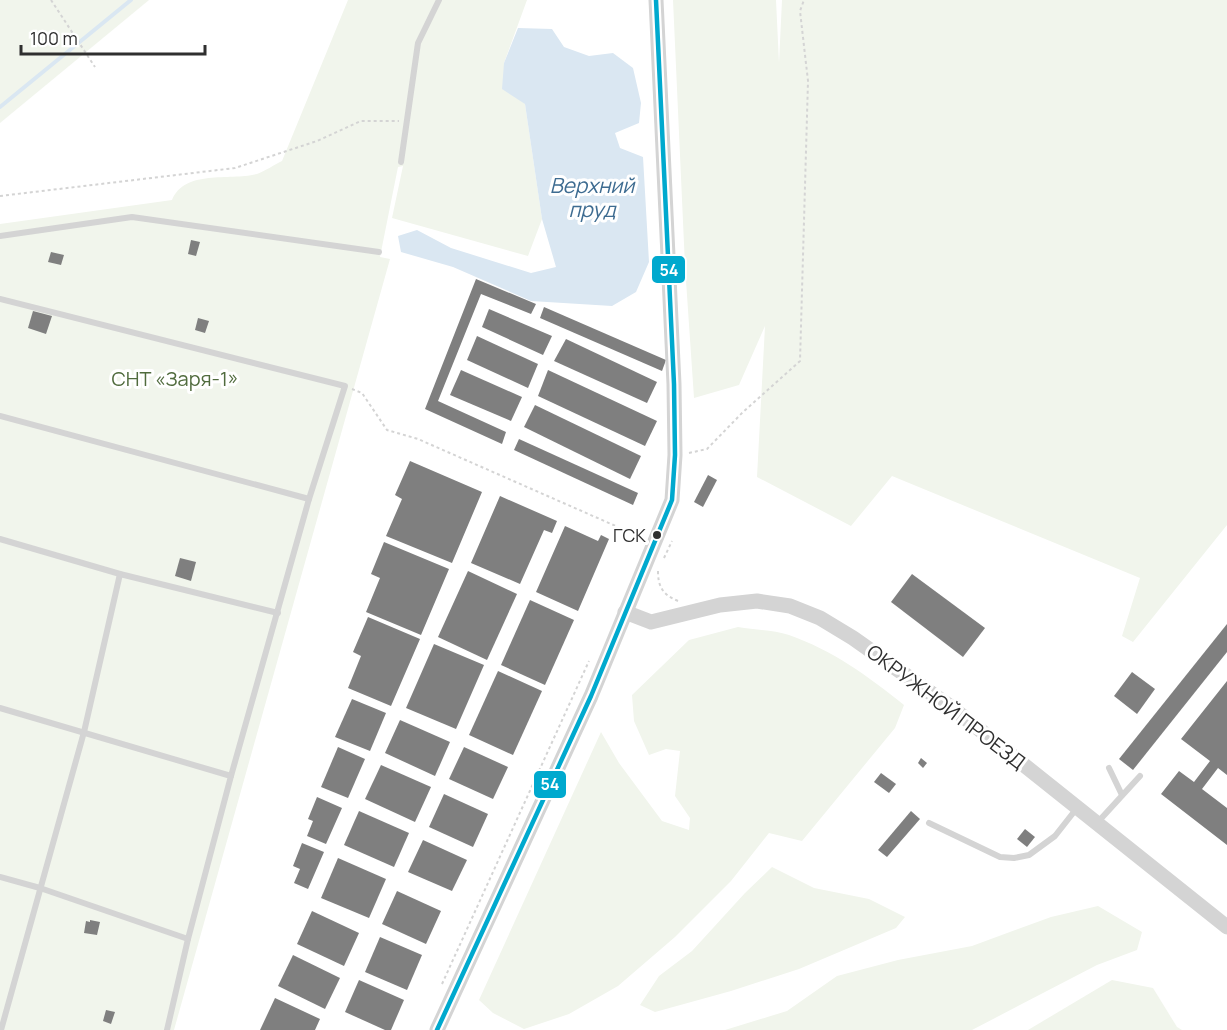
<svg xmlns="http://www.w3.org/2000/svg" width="1227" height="1030" viewBox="0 0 1227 1030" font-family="Manrope,sans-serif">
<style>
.green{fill:#f1f5ec}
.water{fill:#dae7f2}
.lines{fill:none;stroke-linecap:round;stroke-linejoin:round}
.stream{stroke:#dae7f2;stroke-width:4}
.building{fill:#7f7f7f}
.path{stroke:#d4d4d4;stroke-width:2;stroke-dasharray:3 3;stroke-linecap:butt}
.service{stroke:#d4d4d4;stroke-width:6}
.tertiary{stroke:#d4d4d4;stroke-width:15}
.bus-1-casing{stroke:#fff;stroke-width:9}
.bus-1{stroke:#00a9ce;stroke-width:4.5}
.bus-dot{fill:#2f2f2f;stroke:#fff;stroke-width:2}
.labels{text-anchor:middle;stroke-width:6;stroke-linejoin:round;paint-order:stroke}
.bus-label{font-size:18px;fill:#2f2f2f;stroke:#fff;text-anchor:end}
.park-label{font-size:20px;fill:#506b3d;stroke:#fff}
.street-label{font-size:20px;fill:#2f2f2f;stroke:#fff}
.water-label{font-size:21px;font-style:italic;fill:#3e6c91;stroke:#fff}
.line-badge{stroke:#fff;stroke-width:2}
.badge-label{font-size:16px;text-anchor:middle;font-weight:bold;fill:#fff}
</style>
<rect width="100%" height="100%" fill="#fff"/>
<g class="green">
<polygon points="0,0 149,0 0,123"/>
<path d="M348 0H527L504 63 525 104 542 219 528 256 392 218 403 166 398 167 380 257 390 259 174 1030H0V224L172 200C185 169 230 181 257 174 265 171 274 165 282 161Z"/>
<polygon points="673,0 776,0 779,63 782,0 1227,0 1227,525 1133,642 1122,636 1140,578 892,476 851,526 757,477 765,326 739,385 694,398 685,266"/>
<path d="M738 627C754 630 773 630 789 635 832 650 868 676 904 705L895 728 802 841 769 833 731 881 675 937 618 986 569 1014 524 1029 493 1013 479 1000 601 732 619 763 662 821 689 830 690 818 675 796 680 751 666 749 649 755 634 721 632 695 689 640Z"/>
<polygon points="772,867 814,888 869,899 905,917 896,928 799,969 731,991 655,1012 640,1005 659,976 692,951 745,893"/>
<polygon points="1098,906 1142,932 1137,950 1097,965 972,1030 725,1030 787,1011 837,976 898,960 972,946 1051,917"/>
<polygon points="1112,980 1153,988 1177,1027 1182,1030 1028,1030"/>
</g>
<polygon class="water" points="518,28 552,29 564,47 589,56 613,53 633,68 641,103 639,123 615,133 620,148 643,157 649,262 636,292 612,306 531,301 453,267 401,252 398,236 417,230 451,248 531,273 556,267 542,219 525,104 502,89 504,63"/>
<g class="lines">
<polyline class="stream" points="0,107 131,0"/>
</g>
<g class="building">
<polygon points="191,240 200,242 196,256 188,254"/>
<polygon points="51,252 64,255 61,265 48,262"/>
<polygon points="476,279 536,304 531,314 481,294 438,401 506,432 502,444 425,409"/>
<polygon points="544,307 666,360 662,371 540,318"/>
<polygon points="489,309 552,336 543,355 482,327"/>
<polygon points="33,311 52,316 46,334 28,328"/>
<polygon points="198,318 209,321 205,333 195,330"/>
<polygon points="477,336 538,364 528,388 467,360"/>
<polygon points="566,339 657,382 647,403 554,361"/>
<polygon points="461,370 522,397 511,421 450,395"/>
<polygon points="548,370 657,421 645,446 538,396"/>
<polygon points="535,405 641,456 630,479 524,427"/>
<polygon points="519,439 638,493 633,505 514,450"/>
<polygon points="410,461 482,492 452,563 386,536 402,499 395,495"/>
<polygon points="708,475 717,480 703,507 694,502"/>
<polygon points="500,496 557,521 552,533 544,530 520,584 471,563"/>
<polygon points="565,526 598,541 601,535 609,539 578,611 536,592"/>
<polygon points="384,542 449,569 421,635 366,612 380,578 371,574"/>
<polygon points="180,558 196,562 191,581 175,576"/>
<polygon points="468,571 517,594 487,660 438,637"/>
<polygon points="912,574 985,628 963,657 891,602"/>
<polygon points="530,600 574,620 545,685 501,665"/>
<polygon points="368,617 420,639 391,706 348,688 361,656 353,652"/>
<polygon points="1227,624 1227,652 1133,770 1119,759"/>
<polygon points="434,644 484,665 456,729 406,708"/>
<polygon points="498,671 542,691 513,755 469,735"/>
<polygon points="1132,672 1155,689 1137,714 1114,696"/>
<polygon points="1227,681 1227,775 1218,768 1202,789 1227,808 1227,845 1161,794 1179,771 1194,782 1210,761 1181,739"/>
<polygon points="352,699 386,713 370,751 335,737"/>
<polygon points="400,720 450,742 435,776 385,753"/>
<polygon points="338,747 365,759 348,798 321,787"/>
<polygon points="464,747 508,767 493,799 449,779"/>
<polygon points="921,758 927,763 923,768 918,763"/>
<polygon points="381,765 431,787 415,822 365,799"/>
<polygon points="881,773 896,784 889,793 874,782"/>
<polygon points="444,794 488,814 473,847 429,827"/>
<polygon points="317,797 342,808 326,844 307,836 313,821 308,819"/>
<polygon points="359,811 409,833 394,867 344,845"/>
<polygon points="911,811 920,819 887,857 878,850"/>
<polygon points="1025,829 1035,837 1027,847 1017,839"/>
<polygon points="423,840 467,860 452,891 408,872"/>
<polygon points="302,843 324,852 308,889 294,883 300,869 293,866"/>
<polygon points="338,858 386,879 369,918 321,898"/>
<polygon points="397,891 441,911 426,944 382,924"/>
<polygon points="312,911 359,933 344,966 297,944"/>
<polygon points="90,920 100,922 97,935 84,933 86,921 90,922"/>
<polygon points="380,937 422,955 407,990 365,972"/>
<polygon points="293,955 340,978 325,1009 278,986"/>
<polygon points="359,980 404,1000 391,1030 385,1030 345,1012"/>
<polygon points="275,998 320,1019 315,1030 260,1030"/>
<polygon points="106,1010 115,1012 111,1024 103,1021"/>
</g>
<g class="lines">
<g class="path">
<polyline points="51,0 95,67"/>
<polyline points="0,196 235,168 317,141 361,121 399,121"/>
<polyline points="352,389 362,393 387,430 418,439 643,538"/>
<polyline points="689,453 707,449 743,412 800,361 808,81 800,11 804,0"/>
<polyline points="664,558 672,541"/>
<path d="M658 571C658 587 663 595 678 601"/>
<polyline points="442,984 589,661"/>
</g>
<g class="service">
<polyline points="401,162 418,43 439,0"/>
<polyline points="0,236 132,217 379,252"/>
<polyline points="0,299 345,386 309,499 231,776 188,939 167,1030"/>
<polyline points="0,416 309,499"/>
<polyline points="0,539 120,574 278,613"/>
<polyline points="0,708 231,776"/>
<polyline points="1109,768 1122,795"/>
<polyline points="929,823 1000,857 1014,858 1029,855 1055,836 1077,808"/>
<polyline points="1097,823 1140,776"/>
<polyline points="0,877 40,888 188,939"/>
<polyline points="1,1030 84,732 120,574"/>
</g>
<g class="tertiary">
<polyline points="625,612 651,622 720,605 757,601 790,606 820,618 853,638 955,710 1227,927"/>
<polyline points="437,1030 591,696 672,500 675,455 674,384 656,0"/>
</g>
<g class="bus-1-casing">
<polyline id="bus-1" points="437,1030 591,696 672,500 675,455 674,384 656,0"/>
</g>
<use href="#bus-1" class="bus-1"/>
</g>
<circle class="bus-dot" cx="657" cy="535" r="5"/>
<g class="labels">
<g class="bus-label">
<text x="646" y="542">ГСК</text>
</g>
<g class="park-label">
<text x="175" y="386">СНТ «Заря-1»</text>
</g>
<g class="street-label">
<text transform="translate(946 707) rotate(37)" y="7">ОКРУЖНОЙ ПРОЕЗД</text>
</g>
<g class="water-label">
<text x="592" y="193">Верхний<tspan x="592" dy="24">пруд</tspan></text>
</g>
</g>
<g class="line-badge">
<rect x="651" y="255" width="35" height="29" rx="6" fill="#00a9ce"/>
<rect x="533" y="770" width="34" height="29" rx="6" fill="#00a9ce"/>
</g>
<g class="badge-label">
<text x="669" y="276">54</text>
<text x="550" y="790">54</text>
</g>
<path d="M21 45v9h184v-9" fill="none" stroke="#2f2f2f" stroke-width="3"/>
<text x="30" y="45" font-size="18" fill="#2f2f2f" stroke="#ffffff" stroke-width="4.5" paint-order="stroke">100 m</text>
</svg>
